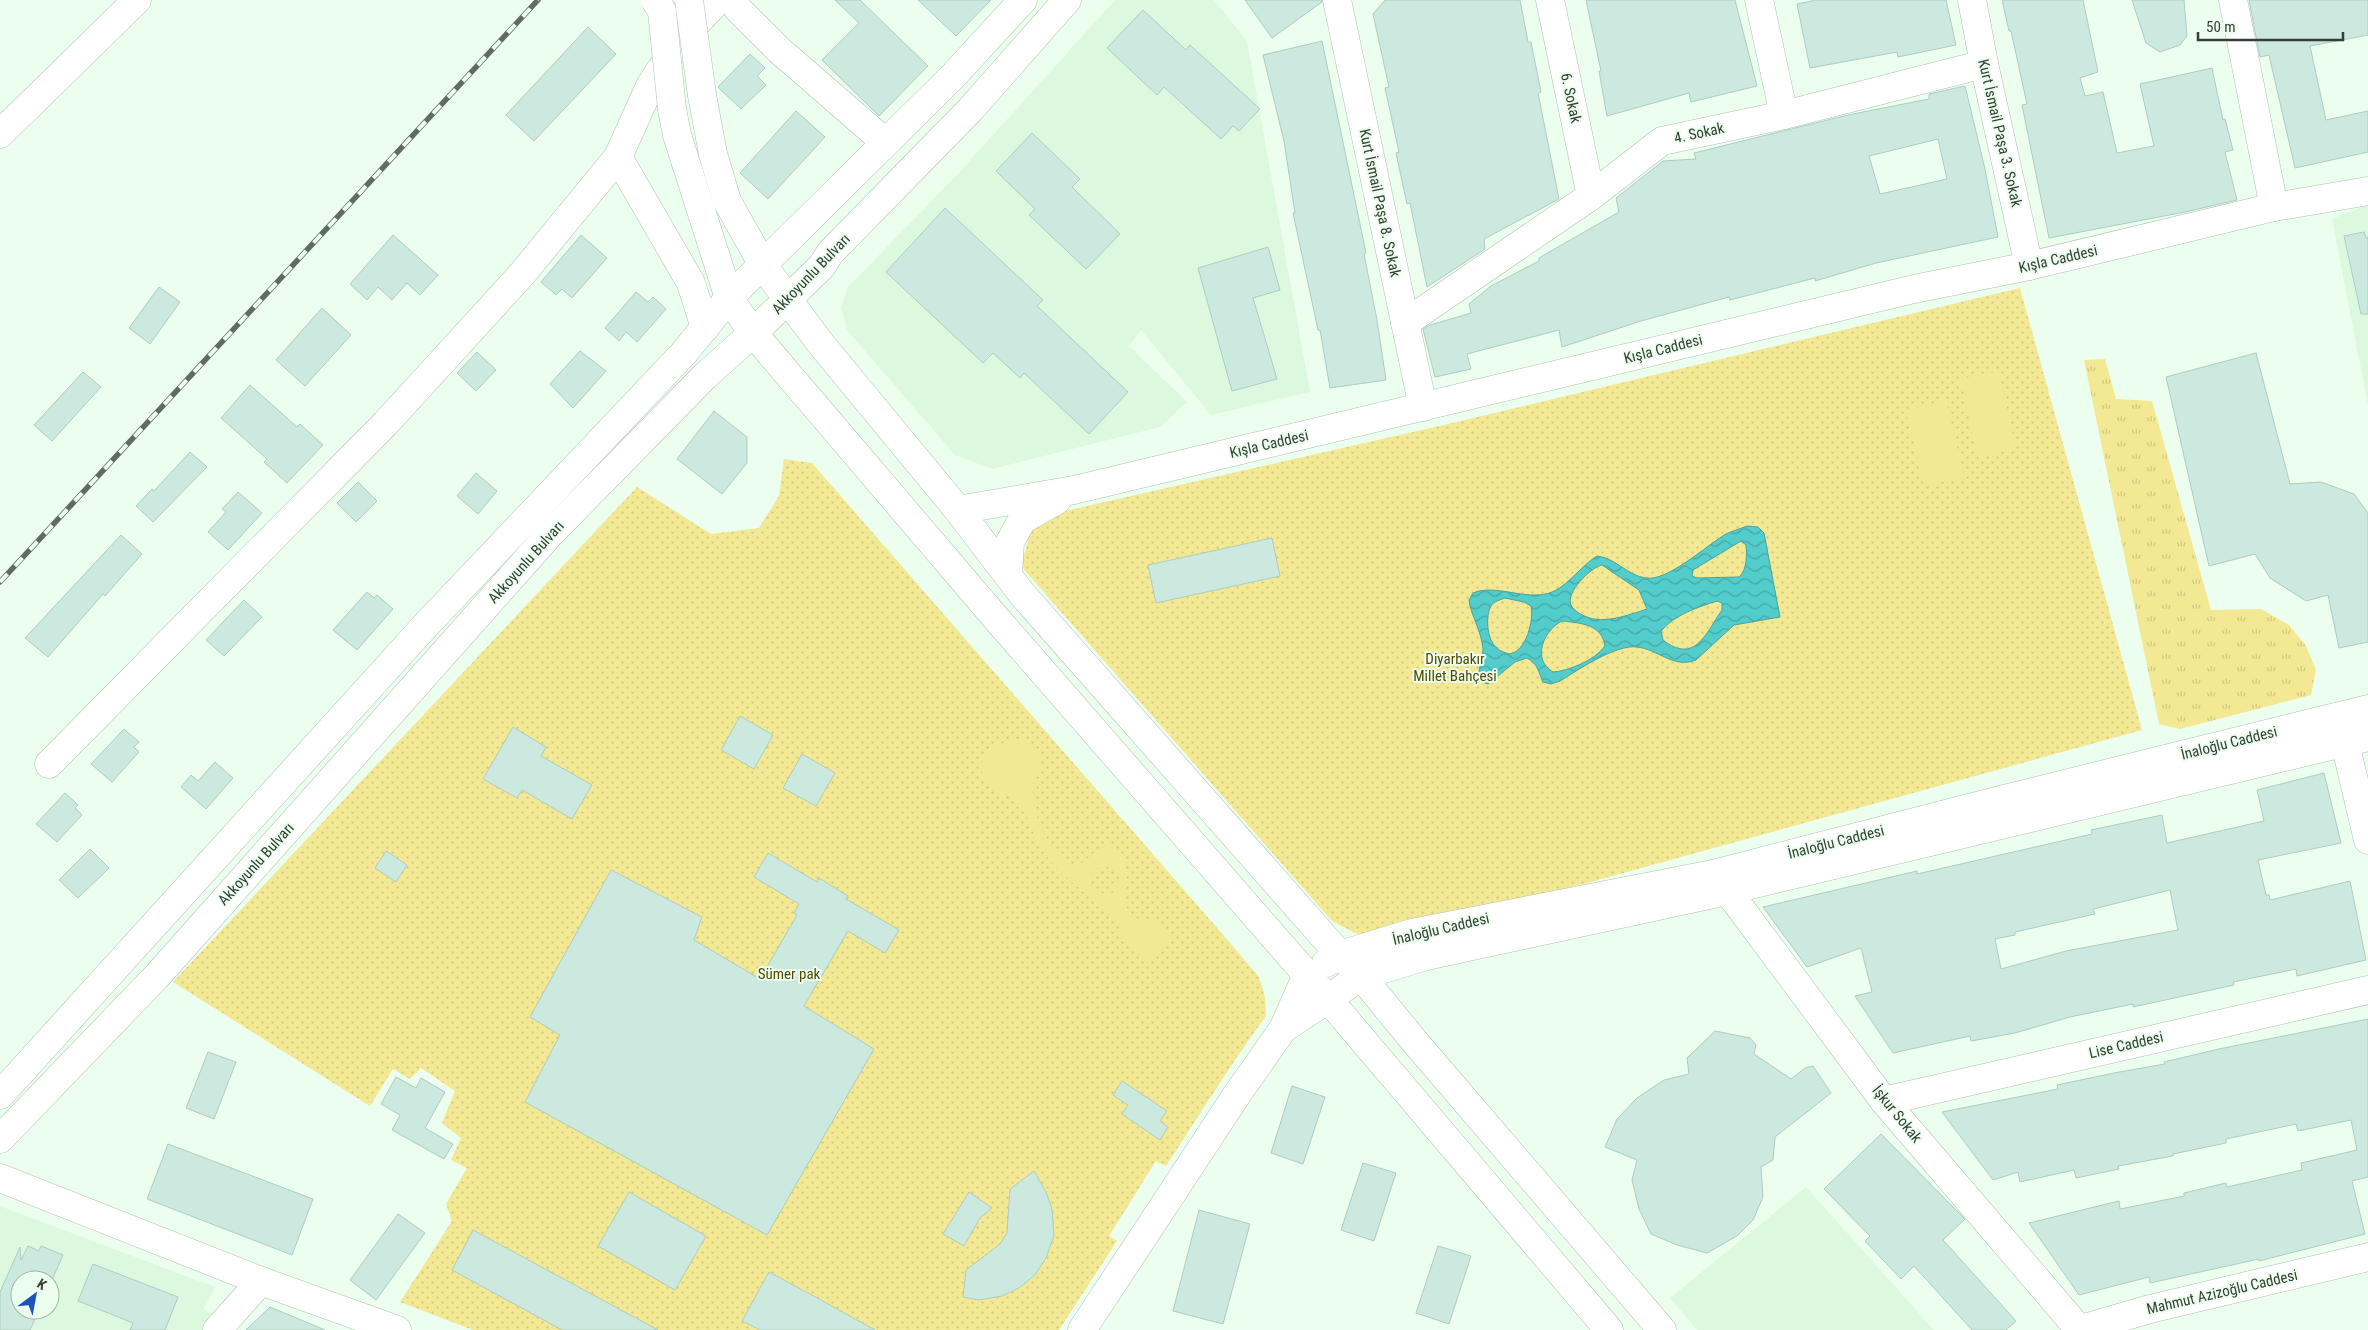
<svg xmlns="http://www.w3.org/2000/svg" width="2368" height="1330" viewBox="0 0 2368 1330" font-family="'Roboto Condensed',sans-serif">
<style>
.built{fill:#dcf9df;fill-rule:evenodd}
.grass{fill:url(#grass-tufts)}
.park{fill:url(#park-dots)}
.pitch{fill:#f3e894;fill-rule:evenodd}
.water{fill:url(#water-waves);stroke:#4aa29f;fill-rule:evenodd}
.building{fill:#cbe9de;stroke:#aeccc1;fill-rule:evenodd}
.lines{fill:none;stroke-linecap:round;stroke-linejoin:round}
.minor-casing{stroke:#adc2af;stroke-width:29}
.major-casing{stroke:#adc2af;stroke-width:29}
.minor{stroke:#fff;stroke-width:28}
.major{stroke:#fff;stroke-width:28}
.rail-casing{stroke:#606b61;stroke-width:5.5}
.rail{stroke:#ecfeee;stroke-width:4;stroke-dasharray:11;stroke-linecap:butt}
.major-bridge-casing{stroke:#adc2af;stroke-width:29;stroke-linecap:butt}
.major-bridge{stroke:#fff;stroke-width:28}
.labels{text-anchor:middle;stroke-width:4;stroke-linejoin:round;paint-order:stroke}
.street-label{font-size:15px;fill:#363f37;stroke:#ecfeee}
.park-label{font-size:15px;fill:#524a04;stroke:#ecfeee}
</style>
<defs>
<pattern id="grass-tufts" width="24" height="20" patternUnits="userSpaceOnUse" patternTransform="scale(1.25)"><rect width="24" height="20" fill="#f3e894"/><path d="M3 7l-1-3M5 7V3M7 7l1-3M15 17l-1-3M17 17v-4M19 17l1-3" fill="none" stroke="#d1c880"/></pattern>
<pattern id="park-dots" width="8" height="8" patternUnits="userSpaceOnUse" patternTransform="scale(1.25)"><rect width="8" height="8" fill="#f3e894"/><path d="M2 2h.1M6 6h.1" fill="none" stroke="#d1c880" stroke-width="1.8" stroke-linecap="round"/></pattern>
<pattern id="water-waves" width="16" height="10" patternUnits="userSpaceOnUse" patternTransform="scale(1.25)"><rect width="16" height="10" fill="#52cdcb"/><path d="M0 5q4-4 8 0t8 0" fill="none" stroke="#45a8a6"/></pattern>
</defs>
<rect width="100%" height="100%" fill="#ecfeee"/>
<g class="built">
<polygon points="1115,0 1214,0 1247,41 1310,392 1211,415 1141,330 1129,346 1187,402 1160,427 992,469 955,455 847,330 841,307 848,287 954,178"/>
<polygon points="2368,204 2368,405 2332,219"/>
<polygon points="1806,1187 1934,1330 1697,1330 1670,1298"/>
<path d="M0 1206 215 1287 204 1309 216 1318 203 1330H0ZM20 1280H50V1310H20Z"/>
</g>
<polygon class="grass" points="2105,359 2116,399 2152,401 2211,610 2261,609 2289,625 2306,646 2316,670 2311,695 2180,729 2159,724 2084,360"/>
<g class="park">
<polygon points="2020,288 2142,730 1587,883 1361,936 1332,921 1021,566 1031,530 1052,514 1448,424"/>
<path d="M784 459 812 463 1225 937 1259 977 1265 997 1266 1016C1230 1065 1199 1116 1166 1166L1156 1161 1109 1236 1117 1241 1059 1330H473L400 1302 452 1221 446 1204 467 1168 451 1160 461 1138 442 1123 455 1091 421 1068 410 1079 393 1069 370 1106 173 982 637 487 711 534 759 528 779 496Z"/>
</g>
<g class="pitch">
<polygon points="1999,371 2016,449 1977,457 1961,379"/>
<polygon points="1946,400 1964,477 1924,486 1906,410"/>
<path d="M1020 739C1028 743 1042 748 1042 758 1042 766 1034 775 1033 784 1030 813 1048 852 1073 867 1087 865 1093 847 1108 845 1112 845 1115 847 1118 850 1136 871 1118 897 1129 913 1139 927 1158 911 1171 935 1168 946 1159 962 1145 958 1128 952 1121 929 1112 916 1106 908 1096 902 1089 896 1072 882 1054 868 1042 850 1030 833 1030 811 1015 796L995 793 985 781 980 766C990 747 1000 742 1020 739ZM1100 866 1114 868C1122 877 1121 886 1111 894L1097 893 1091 885 1090 876Z"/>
</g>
<path class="water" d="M1747 526 1758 527 1764 533 1780 617 1734 625 1696 660C1673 669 1658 649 1637 647 1616 644 1578 670 1560 681L1551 684 1543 682C1538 671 1538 664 1527 658L1515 662 1488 684 1479 681C1477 671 1483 660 1483 649 1482 635 1474 620 1470 606L1469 600 1473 593C1494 584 1522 599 1545 594 1565 591 1580 566 1597 556 1616 558 1628 576 1646 578 1667 582 1707 545 1726 534 1732 531 1740 529 1747 526ZM1741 541 1746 545C1747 554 1747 571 1739 577L1697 578 1692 576 1693 570ZM1602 565 1639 590 1647 609C1631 614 1611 622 1594 619 1587 618 1574 612 1571 605 1565 593 1591 567 1602 565ZM1505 598 1524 602 1531 606C1534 621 1526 651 1510 654 1505 653 1499 651 1496 647 1487 640 1485 616 1491 606 1494 601 1500 600 1505 598ZM1717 601 1722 603V610C1706 633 1695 665 1663 640L1661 631C1674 615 1698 607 1717 601ZM1562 621C1580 623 1602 624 1605 646 1595 660 1569 671 1553 672 1531 659 1544 630 1562 621Z"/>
<g class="building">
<polygon points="835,0 860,0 928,66 879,116 822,60 859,23"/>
<polygon points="918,0 991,0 956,36"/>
<polygon points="1245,0 1322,0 1322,2 1272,38"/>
<polygon points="1385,0 1520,0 1528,42 1531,42 1541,92 1538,93 1559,199 1484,239 1485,249 1427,287 1410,203 1407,204 1396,153 1399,152 1385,88 1389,87 1373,14"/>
<polygon points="1586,0 1735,0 1757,86 1691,102 1689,93 1607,116 1599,71 1601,71"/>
<polygon points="1816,0 1946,0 1956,45 1898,57 1897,52 1810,68 1797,4"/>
<polygon points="2002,0 2083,0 2098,72 2080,78 2085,96 2103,92 2117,153 2154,146 2140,84 2212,68 2223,120 2225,119 2233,150 2225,152 2237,200 2185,212 2049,238 2022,105 2027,104 2011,31 2009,31"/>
<polygon points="2132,0 2184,0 2187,36 2180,45 2160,52 2146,43"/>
<polygon points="2249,0 2368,0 2368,35 2310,46 2326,120 2368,111 2368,152 2295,168 2269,55 2260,57"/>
<polygon points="1143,10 1186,50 1190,45 1260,109 1239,131 1233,126 1221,139 1164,87 1157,95 1107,48"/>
<polygon points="588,27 616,54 534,141 506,115"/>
<polygon points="1322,41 1366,253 1364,254 1377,320 1386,380 1330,388 1320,330 1318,330 1293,213 1295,213 1284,141 1263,55"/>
<polygon points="750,54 765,68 757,76 766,85 741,109 718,87"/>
<path d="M1965 86 1985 169 1998 237 1876 263 1815 281V278L1730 300 1729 297 1641 321 1562 347 1559 330 1467 354 1471 369 1435 377 1423 329 1430 325 1471 313 1469 304 1491 286 1539 261V258L1619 212 1616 198 1663 161 1696 159 1694 153 1848 115 1929 99V94ZM1938 139 1947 179 1880 194 1869 156Z"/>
<polygon points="796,111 825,137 768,199 740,173"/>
<polygon points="1032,133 1080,179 1072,187 1120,234 1086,269 1029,215 1035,209 996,171"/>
<polygon points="945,208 1043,300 1037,306 1128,392 1089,434 1024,373 1020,378 993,353 983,363 886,272"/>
<polygon points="2364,232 2366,238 2368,237 2368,314 2361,314 2344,236"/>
<polygon points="393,235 438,275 420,295 407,283 392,300 378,287 367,300 350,284"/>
<polygon points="581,235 607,258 572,298 562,289 556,295 541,282"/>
<polygon points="1268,247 1280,290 1253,298 1277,379 1232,391 1198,268"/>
<polygon points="159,287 180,302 150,344 129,328"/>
<polygon points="636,292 648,302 653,297 666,309 637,342 626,332 619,341 605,328"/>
<polygon points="322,308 351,335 305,386 276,360"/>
<polygon points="580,351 606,371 573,408 550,384"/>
<polygon points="477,352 496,370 476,391 457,373"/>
<polygon points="2256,353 2290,484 2321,482 2354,494 2368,513 2368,642 2339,648 2328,595 2306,601 2270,578 2255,554 2209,566 2166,377"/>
<polygon points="83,372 101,387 52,441 34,425"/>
<polygon points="250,385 297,427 300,424 323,445 287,483 264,462 267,459 221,418"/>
<polygon points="714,411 747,437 747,463 722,494 677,459"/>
<polygon points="190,452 207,467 153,522 136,506 152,489 154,491"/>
<polygon points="476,473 497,491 478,514 457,496"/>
<polygon points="358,482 377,501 356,522 337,503"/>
<polygon points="238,492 262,513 228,550 208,532 226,512 222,509"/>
<polygon points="121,535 142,554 105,596 103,594 48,657 25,638"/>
<polygon points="1272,538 1280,576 1156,603 1148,565"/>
<polygon points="367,592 374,598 377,595 393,609 357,650 333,630"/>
<polygon points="244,600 262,617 224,656 206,640"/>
<polygon points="740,716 773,735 754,769 721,750"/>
<polygon points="513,727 546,747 541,756 592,785 572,819 522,790 517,798 483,779"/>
<polygon points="124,729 139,742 134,747 139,752 112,782 91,764"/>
<polygon points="802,754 835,773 816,806 783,788"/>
<polygon points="215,762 233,778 206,809 181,787 191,775 198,781"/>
<path d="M2324 773 2341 843 2258 860 2266 895H2269L2270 900 2350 881 2366 960 2297 976 2296 969 2233 982 2234 985 2133 1007V1004L2070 1017 2015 1033 1971 1041 1970 1036 1893 1053 1855 996 1872 992 1861 948 1807 967 1763 907 1917 871V874L2092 834 2091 830 2162 815 2167 843 2264 821 2257 790ZM2170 890 2178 930 2066 951 2001 969 1995 939 2015 935V932L2095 914 2093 909Z"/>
<polygon points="65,793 78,805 75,808 82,815 57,842 36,824"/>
<polygon points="90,849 109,868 78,898 59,880"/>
<polygon points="386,851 407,865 396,882 375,868"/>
<polygon points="768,853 817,882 819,878 848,896 846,899 899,930 885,953 848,931 804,1006 874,1049 767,1235 525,1102 560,1035 530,1017 611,870 702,917 694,940 760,979 797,915 794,913 799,904 754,877"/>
<polygon points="2368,1019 2368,1177 2352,1181 2365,1234 2259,1261 2259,1259 2150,1283 2149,1277 2079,1295 2029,1223 2119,1201 2120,1209 2184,1196 2184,1193 2226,1183 2227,1187 2302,1170 2301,1163 2357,1150 2351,1120 2298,1131 2296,1124 2226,1139 2226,1143 2173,1154 2173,1156 2118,1166 2119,1169 2076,1178 2074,1170 2020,1182 2018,1172 1993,1180 1942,1112 2058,1089 2057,1085 2114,1073 2165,1064 2164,1062 2219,1049"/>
<polygon points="1715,1031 1750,1038 1756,1045 1754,1054 1791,1079 1805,1068 1813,1066 1831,1093 1775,1137 1773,1160 1761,1167 1763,1197 1753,1220 1737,1236 1707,1253 1677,1245 1651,1234 1639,1209 1632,1180 1637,1160 1605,1147 1617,1119 1637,1098 1664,1080 1689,1074 1687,1058"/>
<polygon points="208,1052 236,1062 214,1119 186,1108"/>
<polygon points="396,1077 416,1088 421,1078 445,1092 425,1128 453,1144 444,1159 392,1130 400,1115 381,1104"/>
<polygon points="1122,1081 1167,1111 1160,1121 1168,1127 1160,1140 1122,1114 1128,1105 1113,1095"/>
<polygon points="1292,1086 1325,1097 1303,1164 1271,1153"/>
<polygon points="1881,1134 1965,1219 1943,1240 2016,1321 2006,1330 1972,1330 1914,1266 1901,1279 1865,1241 1870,1236 1824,1189"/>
<polygon points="168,1144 313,1199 292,1255 147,1199"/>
<polygon points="1363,1163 1396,1173 1374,1241 1341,1230"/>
<polygon points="1034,1171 1046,1192 1052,1209 1054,1236 1046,1258 1035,1275 1019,1288 1002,1296 979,1300 963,1297 966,1270 1000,1244 1007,1233 1010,1189"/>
<polygon points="629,1192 706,1236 675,1290 598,1246"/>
<polygon points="969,1192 992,1208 980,1218 964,1246 943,1234"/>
<polygon points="1199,1210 1250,1224 1223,1324 1173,1311"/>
<polygon points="398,1214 425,1233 376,1300 350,1280"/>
<polygon points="473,1230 658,1330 562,1330 452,1270"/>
<polygon points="28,1246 39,1251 41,1246 63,1255 52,1280 20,1280 20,1310 39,1310 30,1330 0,1330 0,1292 20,1247 21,1260"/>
<polygon points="1438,1246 1471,1256 1449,1324 1416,1313"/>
<polygon points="93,1264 178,1297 165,1330 130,1330 133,1323 78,1301"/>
<polygon points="769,1272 821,1300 875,1330 760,1330 742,1321"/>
<polygon points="270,1307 325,1330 246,1330"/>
</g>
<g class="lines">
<g class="minor-casing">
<g id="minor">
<polyline points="734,0 738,9 779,50 885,142"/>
<polyline points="1337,0 1423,407"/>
<polyline points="1550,0 1591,196"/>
<polyline points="1759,0 1784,115"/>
<polyline points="1972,0 1984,64 2029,266"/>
<polyline points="2233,0 2274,207"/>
<polyline points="0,134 137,0"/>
<polyline points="618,157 691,283 705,328"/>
<polyline points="1405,323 1591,196 1662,141 1784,115 1984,64"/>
<polyline points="958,510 1074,490 1914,289 2029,266 2274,207 2368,191"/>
<polyline points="1008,575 1010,542 1022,520 1057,500"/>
<polyline points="2345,743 2368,840"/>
<polyline points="49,764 385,424 522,274 618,157 650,86 678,43 718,0"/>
<polyline points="1727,890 1884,1101 2079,1329"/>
<polyline points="1283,1029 1307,975"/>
<polyline points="1884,1101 2368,990"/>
<polyline points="0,1178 261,1281 397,1330"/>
<polyline points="217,1330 261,1281"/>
<polyline points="1082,1330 1238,1093 1283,1029 1328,999"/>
<polyline points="2078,1330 2150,1309 2368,1257"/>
</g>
</g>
<g class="major-casing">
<g id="major">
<polyline points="702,95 713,154 727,201 763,265 788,300 821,344 958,510 1022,594 1340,955 1361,976 1415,1042 1662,1330"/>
<polyline points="672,109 677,135 729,298 753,333 995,617 1328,999 1609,1330"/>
<polyline points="1326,963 1340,955 1412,933 1713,874 2000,800 2368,709"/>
<polyline points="1328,999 1361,976 1426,956 1713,894 2368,737"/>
<polyline points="0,1095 425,626 683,354 729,298 954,75 1023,0"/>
<polyline points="0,1139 157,976 549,535 705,376 753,333 822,266 830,253 970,110 1067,0"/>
</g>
</g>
<use href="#minor" class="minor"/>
<use href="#major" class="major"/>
<g class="rail-casing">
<polyline id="rail" points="0,582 538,0"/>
</g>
<use href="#rail" class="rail"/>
<g class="major-bridge-casing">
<g id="major-bridge">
<polyline points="655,0 662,11 672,109"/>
<polyline points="689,0 702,95"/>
</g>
</g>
<use href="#major-bridge" class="major-bridge"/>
</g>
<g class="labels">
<g class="street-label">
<text transform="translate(1571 98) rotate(78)" y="5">6. Sokak</text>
<text transform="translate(1699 133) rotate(-12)" y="5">4. Sokak</text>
<text transform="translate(2000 133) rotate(77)" y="5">Kurt İsmail Paşa 3. Sokak</text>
<text transform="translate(1380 203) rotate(78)" y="5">Kurt İsmail Paşa 8. Sokak</text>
<text transform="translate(2058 259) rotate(-13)" y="5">Kışla Caddesi</text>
<text transform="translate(811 274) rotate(-46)" y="5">Akkoyunlu Bulvarı</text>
<text transform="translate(1663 349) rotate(-14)" y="5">Kışla Caddesi</text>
<text transform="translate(1269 444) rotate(-13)" y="5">Kışla Caddesi</text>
<text transform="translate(526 562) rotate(-48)" y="5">Akkoyunlu Bulvarı</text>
<text transform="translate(2229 743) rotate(-14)" y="5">İnaloğlu Caddesi</text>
<text transform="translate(1836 842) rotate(-14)" y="5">İnaloğlu Caddesi</text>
<text transform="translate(256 864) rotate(-48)" y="5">Akkoyunlu Bulvarı</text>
<text transform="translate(1441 929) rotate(-13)" y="5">İnaloğlu Caddesi</text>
<text transform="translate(2126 1045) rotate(-13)" y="5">Lise Caddesi</text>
<text transform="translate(1897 1114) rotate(51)" y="5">İşkur Sokak</text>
<text transform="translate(2222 1292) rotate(-13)" y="5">Mahmut Azizoğlu Caddesi</text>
</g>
<g class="park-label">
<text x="1455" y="664">Diyarbakır<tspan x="1455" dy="17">Millet Bahçesi</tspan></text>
<text x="789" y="979">Sümer pak</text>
</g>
</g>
<g transform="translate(35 1295) rotate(32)"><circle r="24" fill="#ecfeee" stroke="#a3b2a5"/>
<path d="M0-4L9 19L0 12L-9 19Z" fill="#1e51be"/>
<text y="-8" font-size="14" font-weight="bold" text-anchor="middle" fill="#363f37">K</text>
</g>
<path d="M2198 32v8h145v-8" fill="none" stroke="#363f37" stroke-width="2.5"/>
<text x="2206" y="32" font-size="15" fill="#363f37" stroke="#ecfeee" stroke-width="4" paint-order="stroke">50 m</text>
</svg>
